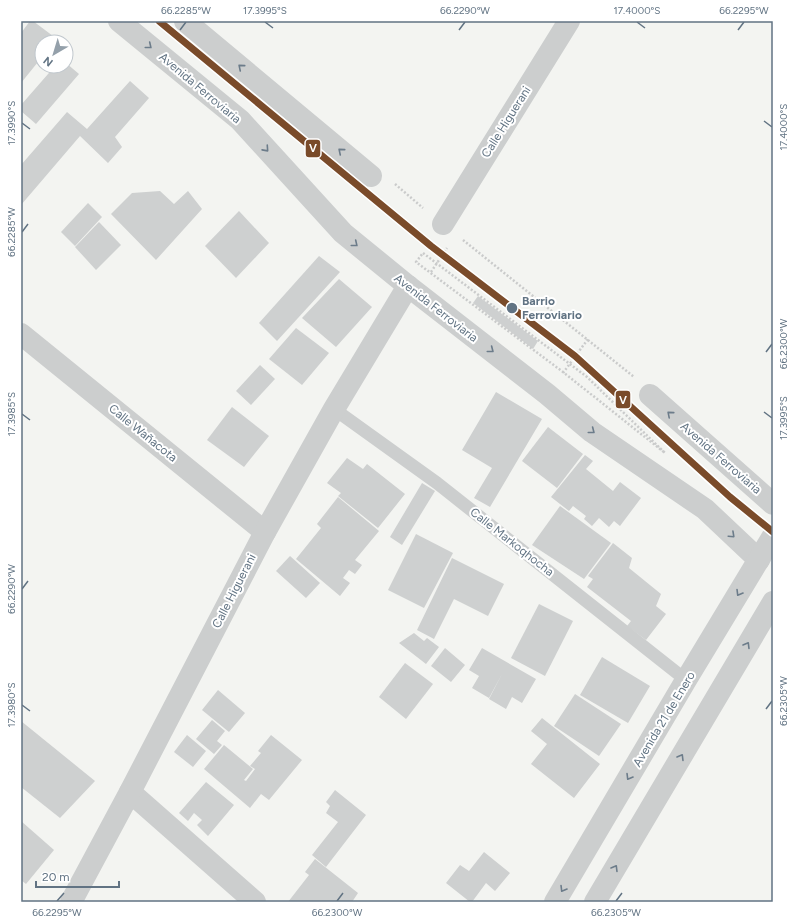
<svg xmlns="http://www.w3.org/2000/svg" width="794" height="923" viewBox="0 0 794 923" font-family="Figtree,sans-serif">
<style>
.building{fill:#ced0d0}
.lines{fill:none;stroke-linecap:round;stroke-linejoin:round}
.path{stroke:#cacbcb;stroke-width:2.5;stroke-dasharray:2 2;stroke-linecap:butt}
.service{stroke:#cccece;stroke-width:13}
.minor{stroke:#cccece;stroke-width:22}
.tertiary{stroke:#cccece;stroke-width:22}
.rail-1-casing{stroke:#fff;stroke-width:10}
.rail-1{stroke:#7a4b2a;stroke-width:7}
.oneway{stroke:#6c7c8a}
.ticks{fill:none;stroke:#617383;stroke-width:1.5}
.stop-dot{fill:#617383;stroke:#fff;stroke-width:1.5}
.labels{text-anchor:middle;stroke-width:4;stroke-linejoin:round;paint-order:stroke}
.street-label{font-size:12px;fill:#617383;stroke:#fff}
.stop-label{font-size:12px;font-weight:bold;fill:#617383;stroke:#fff;text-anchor:start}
.line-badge{stroke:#fff;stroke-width:1.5}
.badge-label{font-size:11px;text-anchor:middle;font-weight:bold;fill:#fff}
.neatline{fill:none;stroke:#617383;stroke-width:1.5}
.ticks-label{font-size:10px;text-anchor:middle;fill:#617383}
</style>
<rect width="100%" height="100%" fill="#f3f4f1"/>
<g class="building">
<polygon points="30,21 33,21 57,39 54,42 42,42 42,57 21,83 21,33"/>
<polygon points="66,63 79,74 36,124 21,111 21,105 55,66 66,66"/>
<polygon points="130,81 149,98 115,137 122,147 108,163 80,136 21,205 21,165 67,112 87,129"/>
<polygon points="160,191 174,204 188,191 202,209 156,260 111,214 132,193"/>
<polygon points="88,203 102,217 75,246 61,232"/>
<polygon points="239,211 269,243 236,278 205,246"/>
<polygon points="99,222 121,245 96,270 75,247"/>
<polygon points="319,256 340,272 277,341 259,323"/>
<polygon points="339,279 372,307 336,347 302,318"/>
<polygon points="478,296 538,341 533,349 473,303"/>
<polygon points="296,328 329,353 302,385 269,359"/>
<polygon points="260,365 275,379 251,405 236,391"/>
<polygon points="496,392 542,419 490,507 474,498 492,468 462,450"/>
<polygon points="232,407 269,436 244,467 207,440"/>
<polygon points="548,427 583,454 557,488 522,461"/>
<polygon points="585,455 593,461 586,469 613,491 620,482 641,498 620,526 614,521 609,527 599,518 592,526 584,519 586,516 573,506 569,511 551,497"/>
<polygon points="347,458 363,469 367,464 405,494 378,528 338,496 341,493 327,483"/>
<polygon points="422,483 435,491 402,545 390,537"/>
<polygon points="338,497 379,531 355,560 362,565 355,574 349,570 343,578 350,583 340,596 296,559 321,528 317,524"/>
<polygon points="560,506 611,543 584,579 532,545"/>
<polygon points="416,534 453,553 424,608 388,590"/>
<polygon points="613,543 632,558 629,568 661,594 656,606 666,614 646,640 627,626 631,621 587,587 593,579 588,576"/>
<polygon points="290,556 320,583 306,598 276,571"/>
<polygon points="452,558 504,584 488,616 454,599 434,639 417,630"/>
<polygon points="539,604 573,621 545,676 511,658"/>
<polygon points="414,633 424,641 427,638 439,647 426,664 399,643"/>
<polygon points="445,648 465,665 451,682 431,666"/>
<polygon points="482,648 536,679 522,703 512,697 506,709 489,699 502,674 489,698 472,688 479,676 469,670"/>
<polygon points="602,657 650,686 628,723 580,695"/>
<polygon points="405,663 433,684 406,719 379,697"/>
<polygon points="218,690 245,713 229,732 202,710"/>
<polygon points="575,694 621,724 599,756 554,726"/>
<polygon points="542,718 600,764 574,798 531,764 547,744 531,731"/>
<polygon points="212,720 225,731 217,741 222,745 214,754 196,739"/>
<polygon points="21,721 95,781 60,818 21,787"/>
<polygon points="187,735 206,751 193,767 174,752"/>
<polygon points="271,735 302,760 269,800 261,794 250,808 204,769 224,745 253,769 244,780 246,781 255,769 250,766 261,753 258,751"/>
<polygon points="206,782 234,805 208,836 197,825 202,820 194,813 188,821 179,813"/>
<polygon points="335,790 366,815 326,867 312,855 338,822 326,813 330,806 326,802"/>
<polygon points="21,821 54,850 26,884 21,880"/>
<polygon points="484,852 510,873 495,891 486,883 472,902 470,902 446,883 460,865 469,871"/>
<polygon points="315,859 358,893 352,902 288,902 309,875 305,872"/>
</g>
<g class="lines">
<g class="path">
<polyline points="395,184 423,208"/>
<polyline points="463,240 634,377"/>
<polygon points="423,253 587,377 665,453 563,372 416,262"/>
<polyline points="431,272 447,248"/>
<polyline points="563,373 588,339"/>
</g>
<polyline class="service" points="334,409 437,483 686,680"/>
<g class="minor">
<polyline points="119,21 240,120 343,233 408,286 547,394 592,432 705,509 759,560"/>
<polyline points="185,21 371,176"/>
<polyline points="443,224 569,21"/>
<polyline points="21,334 265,532"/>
<polyline points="650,395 773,504"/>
<polyline points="130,792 255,902"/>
<polyline points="71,902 130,792 265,532 334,409 408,286"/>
</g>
<g class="tertiary">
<polyline points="555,902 686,680 773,536"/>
<polyline points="595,902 773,602"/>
</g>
<g class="rail-1-casing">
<polyline id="rail-1" points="159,21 431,246 575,356 730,497 773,532"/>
</g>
<use href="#rail-1" class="rail-1"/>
</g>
<defs><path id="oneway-chevron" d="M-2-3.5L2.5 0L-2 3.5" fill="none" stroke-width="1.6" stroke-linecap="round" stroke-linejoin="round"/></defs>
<g class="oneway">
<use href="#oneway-chevron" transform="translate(149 46) rotate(39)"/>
<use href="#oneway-chevron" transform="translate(241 67) rotate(-140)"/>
<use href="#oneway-chevron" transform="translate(266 149) rotate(48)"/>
<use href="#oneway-chevron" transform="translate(341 151) rotate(-140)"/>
<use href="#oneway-chevron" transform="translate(355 244) rotate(39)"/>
<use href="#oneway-chevron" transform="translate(491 350) rotate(38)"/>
<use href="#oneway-chevron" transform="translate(670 414) rotate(-139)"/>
<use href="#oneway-chevron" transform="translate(592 431) rotate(38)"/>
<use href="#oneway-chevron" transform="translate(732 535) rotate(43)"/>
<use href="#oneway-chevron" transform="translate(739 593) rotate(121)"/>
<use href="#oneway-chevron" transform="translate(747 645) rotate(-59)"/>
<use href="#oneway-chevron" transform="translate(681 757) rotate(-59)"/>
<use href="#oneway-chevron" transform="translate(629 777) rotate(121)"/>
<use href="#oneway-chevron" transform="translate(615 868) rotate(-59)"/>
<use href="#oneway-chevron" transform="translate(563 889) rotate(121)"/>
</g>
<path class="ticks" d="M265 22 273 28M637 22 645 28M180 30 186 22M459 30 465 22M738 30 744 22M764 121 772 127M22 123 30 129M22 232 28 224M766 352 772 344M764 412 772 418M22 414 30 420M22 589 28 581M22 705 30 711M766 709 772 701M57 901 64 893M337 901 343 893M616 901 622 893"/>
<circle class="stop-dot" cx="512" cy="308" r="6"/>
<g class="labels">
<g class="street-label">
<text transform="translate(200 88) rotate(40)" y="4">Avenida Ferroviaria</text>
<text transform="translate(506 122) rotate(-58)" y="4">Calle Higuerani</text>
<text transform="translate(436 308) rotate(38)" y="4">Avenida Ferroviaria</text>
<text transform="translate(143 433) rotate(39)" y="4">Calle Wañacota</text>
<text transform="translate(721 458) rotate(41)" y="4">Avenida Ferroviaria</text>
<text transform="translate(512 542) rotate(38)" y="4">Calle Markoqhocha</text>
<text transform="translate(234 591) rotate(-63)" y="4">Calle Higuerani</text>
<text transform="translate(664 719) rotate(-59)" y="4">Avenida 21 de Enero</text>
</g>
<g class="stop-label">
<text x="522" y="305">Barrio<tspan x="522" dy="14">Ferroviario</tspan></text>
</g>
</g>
<g class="line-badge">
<rect x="305" y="139" width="16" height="19" rx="4" fill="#7a4b2a"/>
<rect x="615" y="390" width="16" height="19" rx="4" fill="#7a4b2a"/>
</g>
<g class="badge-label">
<text x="313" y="152">V</text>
<text x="623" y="404">V</text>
</g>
<rect width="794" height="923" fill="none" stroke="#ffffff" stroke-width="44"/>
<g transform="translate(54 54) rotate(218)"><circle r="19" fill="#ffffff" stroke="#c0c7cd"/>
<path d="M0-3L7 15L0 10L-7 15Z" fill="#94a0aa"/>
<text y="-6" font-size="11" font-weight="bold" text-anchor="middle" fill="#617383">N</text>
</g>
<path d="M36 881v6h83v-6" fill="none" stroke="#617383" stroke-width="2"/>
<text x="42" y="881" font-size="12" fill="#617383" stroke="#ffffff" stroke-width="3" paint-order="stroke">20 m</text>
<rect x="22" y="22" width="750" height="879" class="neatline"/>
<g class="ticks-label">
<text x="186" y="14">66.2285°W</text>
<text x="265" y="14">17.3995°S</text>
<text x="465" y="14">66.2290°W</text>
<text x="637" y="14">17.4000°S</text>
<text x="744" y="14">66.2295°W</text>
<text transform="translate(11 123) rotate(-90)" y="4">17.3990°S</text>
<text transform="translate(783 127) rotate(-90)" y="4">17.4000°S</text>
<text transform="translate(11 232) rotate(-90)" y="4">66.2285°W</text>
<text transform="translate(783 344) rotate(-90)" y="4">66.2300°W</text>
<text transform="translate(11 414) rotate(-90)" y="4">17.3985°S</text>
<text transform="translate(783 418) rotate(-90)" y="4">17.3995°S</text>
<text transform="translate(11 589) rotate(-90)" y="4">66.2290°W</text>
<text transform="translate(783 701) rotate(-90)" y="4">66.2305°W</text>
<text transform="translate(11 705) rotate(-90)" y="4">17.3980°S</text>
<text x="57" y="916">66.2295°W</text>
<text x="337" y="916">66.2300°W</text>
<text x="616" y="916">66.2305°W</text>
</g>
</svg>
